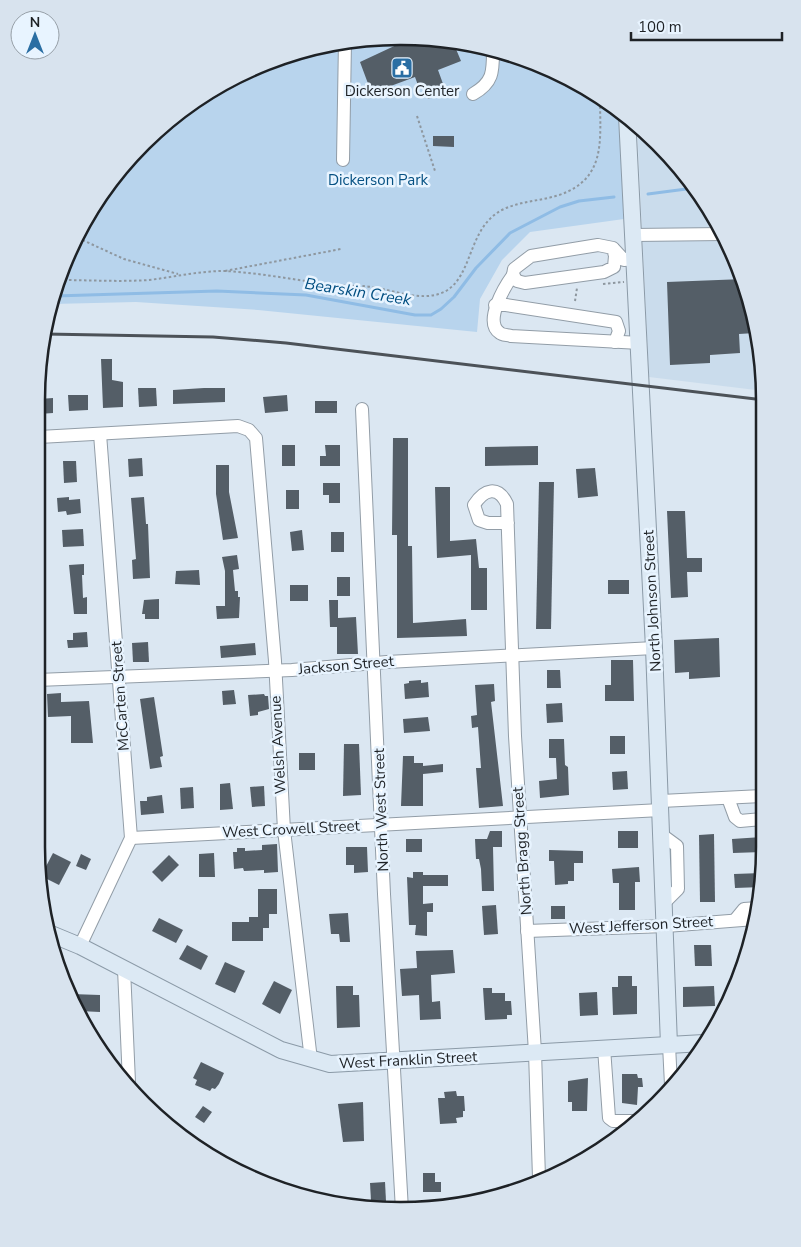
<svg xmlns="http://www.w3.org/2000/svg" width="801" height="1247" viewBox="0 0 801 1247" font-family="'Nunito Sans',sans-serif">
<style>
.built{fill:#cadcec}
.green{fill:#b8d4ed}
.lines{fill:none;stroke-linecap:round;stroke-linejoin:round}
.stream{stroke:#8fbce5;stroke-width:3}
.building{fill:#545e67}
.minor-casing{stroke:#929da7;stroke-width:14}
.major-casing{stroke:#8b9aa7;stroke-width:18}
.path{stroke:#8e979f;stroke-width:2;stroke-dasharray:2.5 2.5;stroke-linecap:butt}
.minor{stroke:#fff;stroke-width:12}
.major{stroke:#dce9f4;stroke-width:16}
.rail{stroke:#4c5258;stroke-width:3}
.labels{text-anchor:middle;stroke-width:5;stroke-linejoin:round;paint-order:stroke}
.poi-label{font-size:15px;fill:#1e2226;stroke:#e8f4ff}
.park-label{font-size:15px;fill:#065183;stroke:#e8f4ff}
.street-label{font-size:15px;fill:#1e2226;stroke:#e8f4ff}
.water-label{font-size:16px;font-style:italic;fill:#004e80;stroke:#e8f4ff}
.rim{fill:none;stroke:#1e2226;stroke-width:2.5}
</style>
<rect width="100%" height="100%" fill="#dbe7f2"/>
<polygon class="built" points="637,125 675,161 716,219 746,284 764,376 764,391 649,377"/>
<polygon class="green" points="425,37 495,49 562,74 620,110 624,219 530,232 502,260 480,299 477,332 258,310 136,302 52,304 64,261 112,179 161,126 219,85 284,55 353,39"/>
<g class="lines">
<g class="stream">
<polyline points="648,194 694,188"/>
<polyline points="55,296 217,291 306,295 415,315 431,315 441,309 454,297 476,268 510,233 560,207 579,201 614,197"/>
</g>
</g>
<g class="building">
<polygon points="425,37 453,42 461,61 438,70 446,92 428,99 423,87 419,88 415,77 388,87 389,90 373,97 360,62 405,41 403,38"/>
<polygon points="433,136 454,136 454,147 433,146"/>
<polygon points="744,279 755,333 739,334 740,353 710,355 710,363 670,365 667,282"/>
<polygon points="101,359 112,359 112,380 123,382 123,407 103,408"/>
<polygon points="138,388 156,388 157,406 139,407"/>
<polygon points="204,388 225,388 225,402 173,404 173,390"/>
<polygon points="68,395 88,395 88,410 69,411"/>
<polygon points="287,395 288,411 265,413 263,397"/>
<polygon points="53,398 53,413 39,414 39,399"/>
<rect x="315" y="401" width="22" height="12"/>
<polygon points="393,438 408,438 408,546 412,546 413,623 466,619 467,636 397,638 397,535 392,535"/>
<rect x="282" y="445" width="13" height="21"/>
<polygon points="325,445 340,445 340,466 320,466 320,456 326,456"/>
<polygon points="538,446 538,465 485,466 485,447"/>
<polygon points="142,458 143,476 129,477 128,459"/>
<polygon points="63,461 76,461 77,482 64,483"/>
<polygon points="216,465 229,465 229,492 238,538 223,540 216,494"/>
<polygon points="595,468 598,496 578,498 576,469"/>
<polygon points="539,482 554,482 551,629 536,629"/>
<polygon points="323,483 340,483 340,503 329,503 329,495 323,495"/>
<polygon points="435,487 450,487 450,541 476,539 479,568 487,568 487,610 471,610 471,555 437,558"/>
<rect x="286" y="490" width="13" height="19"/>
<polygon points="69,497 69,500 80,499 81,513 67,515 66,511 58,512 57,498"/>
<polygon points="144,497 146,524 148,524 150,578 133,579 132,560 136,559 131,498"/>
<polygon points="667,511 685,511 687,558 702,558 702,572 687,572 688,597 671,598"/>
<polygon points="83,529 84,546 63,547 62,530"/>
<polygon points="302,530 304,550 292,551 290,532"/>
<rect x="331" y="532" width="13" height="20"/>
<polygon points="237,555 239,569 233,570 235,591 238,591 238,597 240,597 239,618 217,619 216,606 225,606 225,571 222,557"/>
<polygon points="84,564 84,575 82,575 83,598 87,597 87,614 74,614 69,565"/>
<polygon points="199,570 200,585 175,584 176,571"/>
<rect x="337" y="577" width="13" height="19"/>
<rect x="608" y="580" width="21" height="14"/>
<rect x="290" y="585" width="18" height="16"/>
<polygon points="159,599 159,619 145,619 145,614 142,614 144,600"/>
<polygon points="329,600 338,600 338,618 356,617 358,654 337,654 337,627 330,627"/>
<polygon points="87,632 88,647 68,648 67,640 73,640 73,633"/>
<polygon points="719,638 720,677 689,679 689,672 675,673 674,640"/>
<polygon points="148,642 149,662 133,662 132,643"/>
<polygon points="255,643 256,655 221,658 220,646"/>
<polygon points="611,660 633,660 634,701 605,701 605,685 611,685"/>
<polygon points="547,670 560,670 561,688 547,688"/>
<polygon points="421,680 421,683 428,682 429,697 405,699 404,684 409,683 409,681"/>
<polygon points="494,684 495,701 491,702 503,806 479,808 476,768 481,768 478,727 472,728 471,716 477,715 475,685"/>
<polygon points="234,690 236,704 223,705 222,691"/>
<polygon points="61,693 61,702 89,701 93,743 71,743 71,716 48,717 47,694"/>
<polygon points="264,694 265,696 268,696 269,709 258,712 258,715 250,716 248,695"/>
<polygon points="154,697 163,756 160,757 162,767 150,769 140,699"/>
<polygon points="562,703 563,722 547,723 546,704"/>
<polygon points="428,717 430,731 404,733 403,719"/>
<rect x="610" y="736" width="15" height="18"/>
<polygon points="549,739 564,739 565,765 568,767 569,795 540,798 539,781 557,779 556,758 549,758"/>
<polygon points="344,744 359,744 361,795 343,796"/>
<rect x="299" y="753" width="16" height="17"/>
<polygon points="403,756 414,756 414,763 423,763 423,766 443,764 443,772 423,774 423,806 401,806"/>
<polygon points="627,771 628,789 613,790 612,772"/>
<polygon points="230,783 233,809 220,810 220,784"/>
<polygon points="264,786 265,806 252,807 250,787"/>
<polygon points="193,787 194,808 181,809 180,788"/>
<polygon points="162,795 164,813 141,815 140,801 147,801 147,797"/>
<polygon points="490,831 502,831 502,847 493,847 494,891 482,891 481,869 479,859 476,859 475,839 487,839"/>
<rect x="618" y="831" width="20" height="17"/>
<polygon points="714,834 715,902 700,902 699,835"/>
<polygon points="762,837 762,852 733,853 732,839"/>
<rect x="406" y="839" width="16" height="13"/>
<polygon points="277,844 278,872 264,873 264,870 244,871 243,868 234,869 233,852 237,852 237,848 245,848 245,851 262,850 262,845"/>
<polygon points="346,847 367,847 368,872 354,873 354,865 346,865"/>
<polygon points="549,850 583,851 583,863 574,863 574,881 568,881 568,884 555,885 554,861 549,861"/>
<polygon points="53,853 71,862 59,885 41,876"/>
<polygon points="214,853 215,877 199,877 199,854"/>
<polygon points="81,854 91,859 86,870 76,866"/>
<polygon points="169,855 179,865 162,882 152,872"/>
<polygon points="639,867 640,882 635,882 635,910 619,910 619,883 613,883 612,869"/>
<polygon points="413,872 423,872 423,875 448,875 448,886 423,886 423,904 433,903 433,912 427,912 427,936 415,935 416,925 409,925 407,877 413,878"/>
<polygon points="762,873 762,887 735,888 734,874"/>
<polygon points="258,889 277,889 277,914 269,914 269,928 263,928 263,941 232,941 232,922 249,922 249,917 258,917"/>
<polygon points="496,905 498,934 484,935 482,906"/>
<rect x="551" y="906" width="14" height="13"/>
<polygon points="348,913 350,942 340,942 339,934 331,934 329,914"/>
<polygon points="159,918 183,930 176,943 152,931"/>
<polygon points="187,945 208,956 201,970 179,959"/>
<polygon points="694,945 711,945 712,966 695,966"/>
<polygon points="453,950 455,973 431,975 432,1002 440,1001 441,1019 420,1020 419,995 402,996 400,969 417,968 416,951"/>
<polygon points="225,962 245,971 235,993 215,984"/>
<polygon points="618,976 632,976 632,986 637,986 637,1014 613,1015 612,987 618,987"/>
<polygon points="274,981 292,990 280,1014 262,1004"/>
<polygon points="336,986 353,986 353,995 359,995 360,1027 337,1028"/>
<polygon points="714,986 715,1006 683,1007 683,987"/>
<polygon points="483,988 492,988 492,993 505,993 505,1001 511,1001 512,1015 507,1015 507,1019 485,1020"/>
<polygon points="597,992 598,1015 580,1016 579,993"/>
<polygon points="71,994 100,995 100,1012 79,1011"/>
<polygon points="201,1062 224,1073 219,1084 215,1089 212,1088 210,1091 195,1085 197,1080 193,1078"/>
<polygon points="622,1074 637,1074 638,1078 642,1078 643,1087 638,1087 637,1105 622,1103"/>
<polygon points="588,1078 587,1111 572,1111 572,1102 568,1102 568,1081"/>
<polygon points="456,1091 457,1096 464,1096 465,1111 463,1111 463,1117 456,1118 457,1123 440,1124 438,1098 445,1098 444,1092"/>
<polygon points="363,1102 364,1141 343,1142 338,1104"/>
<polygon points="203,1106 212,1112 204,1123 195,1117"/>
<polygon points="423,1173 435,1173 435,1182 441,1182 441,1192 423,1192"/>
<polygon points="385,1182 386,1201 371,1201 370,1183"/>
</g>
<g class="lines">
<g class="minor-casing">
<g id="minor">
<path d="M473 94C494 82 493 71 493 48"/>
<polyline points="343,160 345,41"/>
<polyline points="633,235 723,234"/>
<polyline points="613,248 615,256 614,267 604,272 525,283 517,281 513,275 514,269 531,256 598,245 613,248 624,260 634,259"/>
<path d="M513 275C505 286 483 322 500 333 502 335 508 335 511 336L640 343"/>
<polyline points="495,305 506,305 616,322 619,331 615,342"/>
<polyline points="362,409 384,894 402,1210"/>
<polyline points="39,437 238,426 249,430 256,438 275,661 284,830 311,1060"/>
<path d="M508 523H488L479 520 474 505C484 489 498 485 507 504L515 736 535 1052 539 1178"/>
<polyline points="37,680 292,670 387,662 654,648"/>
<polyline points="728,798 735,817 740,821 762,819"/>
<polyline points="661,801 762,796"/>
<polyline points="662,835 677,846 678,889 665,902"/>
<polyline points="131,838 661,810"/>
<polyline points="735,920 744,909 758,908"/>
<polyline points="527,931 666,926 755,919"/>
<polyline points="80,946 131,838 100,434"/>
<polyline points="124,969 129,1082"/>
<polyline points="669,1045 671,1085"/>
<polyline points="604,1048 609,1118 613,1121 633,1121"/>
</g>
</g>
<g class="major-casing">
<g id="major">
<polyline points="627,116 654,648 669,1045"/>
<polyline points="51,934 80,946 281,1050 330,1064 704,1043"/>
</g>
</g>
<g class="path">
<polyline points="417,116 435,171"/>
<polyline points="78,238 124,259 178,274"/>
<polyline points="225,271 341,249"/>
<path d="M59 280C89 280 119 282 149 280 174 277 199 271 224 271 270 273 313 285 359 286 387 286 418 304 444 292 474 277 467 226 504 209 521 201 541 201 559 195 607 179 600 139 600 98"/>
<polyline points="603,284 624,282"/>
<polyline points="575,301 577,288"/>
</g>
<use href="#minor" class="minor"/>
<use href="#major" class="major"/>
<polyline class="rail" points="45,334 213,337 286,343 764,400"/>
</g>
<defs>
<g id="civic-square" transform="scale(1.125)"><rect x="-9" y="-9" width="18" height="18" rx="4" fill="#2a6ea3" stroke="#e8f4ff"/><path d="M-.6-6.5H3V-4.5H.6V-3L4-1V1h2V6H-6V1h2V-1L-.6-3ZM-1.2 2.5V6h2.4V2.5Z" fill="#fff"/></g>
</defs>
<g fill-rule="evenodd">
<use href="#civic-square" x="402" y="68"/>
</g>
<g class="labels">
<g class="poi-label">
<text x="402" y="96">Dickerson Center</text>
</g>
<g class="park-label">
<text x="378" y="185">Dickerson Park</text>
</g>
<g class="street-label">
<text transform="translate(652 601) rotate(-93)" y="5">North Johnson Street</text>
<text transform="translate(346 665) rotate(-5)" y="5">Jackson Street</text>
<text transform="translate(120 696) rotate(-94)" y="5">McCarten Street</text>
<text transform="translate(278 745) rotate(-93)" y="5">Welsh Avenue</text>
<text transform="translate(381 810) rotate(-92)" y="5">North West Street</text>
<text transform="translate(291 829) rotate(-3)" y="5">West Crowell Street</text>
<text transform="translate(522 851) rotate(-94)" y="5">North Bragg Street</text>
<text transform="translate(641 925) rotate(-3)" y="5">West Jefferson Street</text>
<text transform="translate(408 1060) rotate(-3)" y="5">West Franklin Street</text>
</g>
<g class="water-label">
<text transform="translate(358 291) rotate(9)" y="6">Bearskin Creek</text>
</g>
</g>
<path d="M0 0H801V1247H0ZM400 45H401A355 355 0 0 1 756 400V847A355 355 0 0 1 401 1202H400A355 355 0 0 1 45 847V400A355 355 0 0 1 400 45Z" fill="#d8e3ee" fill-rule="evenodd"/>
<path class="rim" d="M400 45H401A355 355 0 0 1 756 400V847A355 355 0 0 1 401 1202H400A355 355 0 0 1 45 847V400A355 355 0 0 1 400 45Z"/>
<g transform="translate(35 35)"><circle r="24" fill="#e8f4ff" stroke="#97a0a8"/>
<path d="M0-4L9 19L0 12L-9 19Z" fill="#2a6ea3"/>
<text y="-8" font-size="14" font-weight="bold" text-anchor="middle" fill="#1e2226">N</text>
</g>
<path d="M631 32v8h151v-8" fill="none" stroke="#1e2226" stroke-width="2.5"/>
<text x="638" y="32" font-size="15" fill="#1e2226" stroke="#e8f4ff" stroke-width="4" paint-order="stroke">100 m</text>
</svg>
